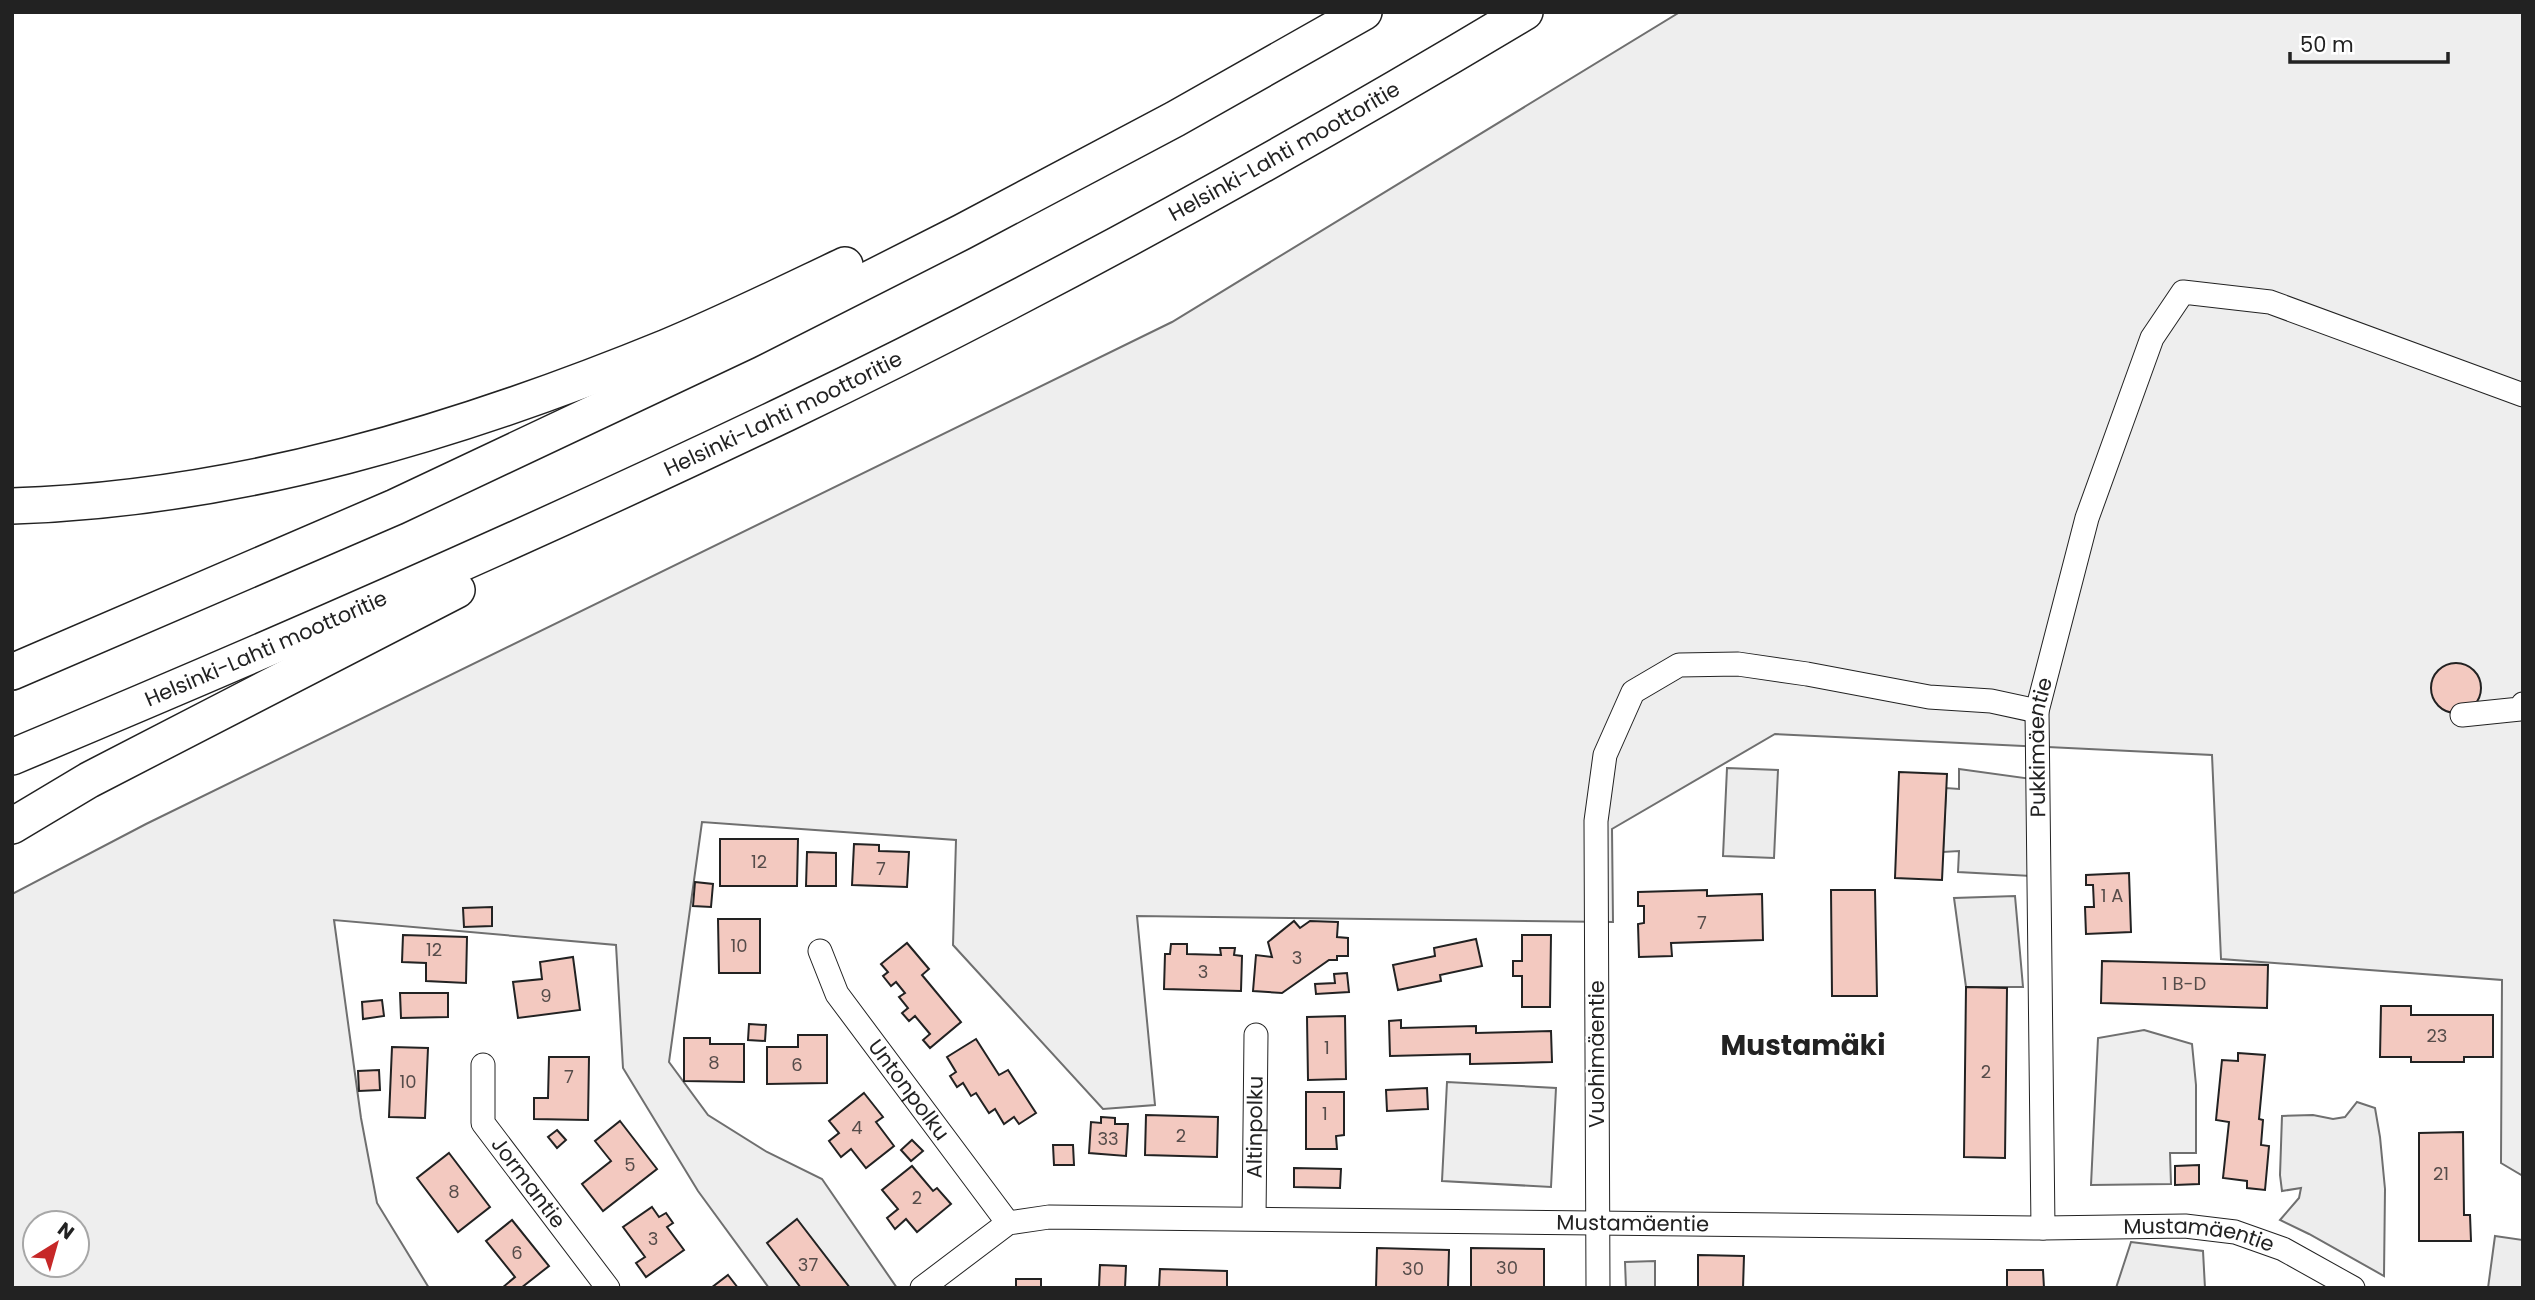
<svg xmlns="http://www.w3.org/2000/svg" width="2535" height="1300" viewBox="0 0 2535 1300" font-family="Poppins,sans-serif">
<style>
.green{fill:#eee;stroke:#6f6f6f;stroke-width:2;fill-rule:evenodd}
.parking{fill:#ededed;stroke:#6f6f6f;stroke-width:2}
.building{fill:#f3c9c0;stroke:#222;stroke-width:2}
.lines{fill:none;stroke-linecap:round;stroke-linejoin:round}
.minor-casing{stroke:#222;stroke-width:25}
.highway-casing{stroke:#222;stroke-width:38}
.minor{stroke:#fff;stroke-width:23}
.highway{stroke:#fff;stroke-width:35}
.labels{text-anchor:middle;stroke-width:5;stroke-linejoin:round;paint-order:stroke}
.number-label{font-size:18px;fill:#564c4a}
.street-label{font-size:21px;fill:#222;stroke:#fff}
.district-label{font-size:28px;font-weight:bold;fill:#222;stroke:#fff}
</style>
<rect width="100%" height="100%" fill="#fff"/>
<g class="green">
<path d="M1680 12H2523V1176L2501 1163 2502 980 2221 959 2212 755 1775 734 1612 829 1613 922 1137 916 1155 1105 1103 1109 953 945 956 840 702 822 669 1062 708 1115 767 1152 822 1179 897 1288H769L698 1191 623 1068 616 945 334 920 361 1118 377 1203 429 1288H12V894L146 824 1172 322ZM35 1223H77V1265H35Z"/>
<polygon points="2144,1030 2192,1044 2196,1085 2196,1153 2170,1153 2171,1184 2091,1185 2098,1038"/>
<polygon points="1447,1082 1556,1088 1551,1187 1442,1181"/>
</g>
<g class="parking">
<polygon points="1727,768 1778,770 1774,858 1723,856"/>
<polygon points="1959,769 2032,779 2031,876 1958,872 1959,851 1943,852 1946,788 1959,789"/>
<polygon points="2015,896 2023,987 1966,987 1954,898"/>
<polygon points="2357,1102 2375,1108 2380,1137 2385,1189 2384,1276 2309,1234 2280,1220 2299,1198 2301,1188 2282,1191 2280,1175 2282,1116 2313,1115 2333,1119 2345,1117"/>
<polygon points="2495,1236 2523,1240 2523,1288 2488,1288"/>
<polygon points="2131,1242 2203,1251 2205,1288 2116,1288"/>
<polygon points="1655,1261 1655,1288 1626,1288 1625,1262"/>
</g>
<g class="building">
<circle cx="2456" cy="688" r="25"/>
<polygon points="1899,772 1947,774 1942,880 1895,878"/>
<polygon points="720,839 798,839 797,886 720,886"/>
<polygon points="854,844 879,845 879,851 909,852 907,887 852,885"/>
<polygon points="807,852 836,853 836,886 806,886"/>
<polygon points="2129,873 2131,932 2086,934 2085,907 2094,907 2093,885 2086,885 2086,875"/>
<polygon points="695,882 713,884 711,907 693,906"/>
<polygon points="1707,890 1707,896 1762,894 1763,940 1671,943 1672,956 1639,957 1638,924 1644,923 1644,906 1638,906 1638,892"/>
<polygon points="1831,890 1875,890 1877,996 1832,996"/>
<polygon points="492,907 492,926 464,927 463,908"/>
<polygon points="718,919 760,919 760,973 719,973"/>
<polygon points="1294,921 1300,928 1310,921 1338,922 1337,937 1348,938 1348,956 1337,956 1337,960 1329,960 1282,993 1253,991 1256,955 1272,957 1268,942"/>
<polygon points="403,935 467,937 466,983 426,981 426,963 402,962"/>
<polygon points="1522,935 1551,935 1550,1007 1522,1007 1522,976 1513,976 1513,961 1522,961"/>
<polygon points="1476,939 1482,966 1440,975 1441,981 1398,990 1393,965 1435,956 1434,948"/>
<polygon points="907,943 929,969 922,975 961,1022 930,1048 923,1040 930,1034 915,1016 909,1021 902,1013 908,1008 899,997 905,993 896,982 891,986 883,976 888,972 881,964"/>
<polygon points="1171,944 1187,944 1187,954 1221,955 1220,948 1235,948 1234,955 1242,956 1241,991 1164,989 1165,954 1170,954"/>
<polygon points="573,957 580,1010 518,1018 513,982 542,979 540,962"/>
<polygon points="2102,961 2268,965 2267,1008 2101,1003"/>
<polygon points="1347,973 1349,992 1316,994 1315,984 1335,983 1334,974"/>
<polygon points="1966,987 2007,988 2005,1158 1964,1157"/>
<polygon points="400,993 448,993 448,1017 401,1018"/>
<polygon points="382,1000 384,1016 363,1019 362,1002"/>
<polygon points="2381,1006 2411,1006 2411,1015 2493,1015 2493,1057 2464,1057 2464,1062 2411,1062 2411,1057 2380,1057"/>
<polygon points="1345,1016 1346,1079 1308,1080 1307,1017"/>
<polygon points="1401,1020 1401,1028 1476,1026 1476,1033 1551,1031 1552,1062 1470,1064 1470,1054 1390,1056 1389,1021"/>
<polygon points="749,1024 766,1025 765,1041 748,1040"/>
<polygon points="798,1035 827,1035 827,1083 767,1084 767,1047 798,1047"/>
<polygon points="684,1038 710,1038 710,1044 744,1044 744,1082 684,1081"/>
<polygon points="976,1039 999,1075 1008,1070 1036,1113 1019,1124 1014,1117 1004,1124 995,1109 989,1113 976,1093 971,1096 963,1083 957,1087 950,1076 956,1072 947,1057"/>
<polygon points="392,1047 428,1048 425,1118 389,1117"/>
<polygon points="2238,1053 2265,1055 2259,1119 2263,1120 2261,1145 2269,1146 2265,1190 2247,1188 2247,1181 2223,1178 2229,1122 2216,1120 2222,1060 2238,1061"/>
<polygon points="549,1057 589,1057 588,1120 534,1119 534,1098 548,1098"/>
<polygon points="379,1070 380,1090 359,1091 358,1071"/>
<polygon points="1427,1088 1428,1109 1387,1111 1386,1090"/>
<polygon points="1306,1092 1344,1092 1344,1135 1336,1136 1337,1149 1306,1149"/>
<polygon points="864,1093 883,1117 876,1122 894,1146 866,1168 851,1149 841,1157 829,1141 839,1133 829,1121"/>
<polygon points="1146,1115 1218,1117 1217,1157 1145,1155"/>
<polygon points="1101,1117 1115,1118 1115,1124 1128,1124 1126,1156 1089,1153 1091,1122 1101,1123"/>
<polygon points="620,1121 657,1169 603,1211 582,1184 611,1161 595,1141"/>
<polygon points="557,1130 566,1140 557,1148 548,1137"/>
<polygon points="2463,1132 2464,1215 2470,1215 2471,1241 2419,1241 2419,1133"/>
<polygon points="912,1140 923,1151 911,1161 901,1150"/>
<polygon points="1053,1145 1073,1145 1074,1165 1054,1165"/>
<polygon points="449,1153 490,1207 458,1232 417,1178"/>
<polygon points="2199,1165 2199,1184 2175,1185 2175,1166"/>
<polygon points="912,1166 933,1191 937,1188 951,1204 917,1232 906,1219 895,1229 887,1218 898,1209 882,1190"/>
<polygon points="1294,1168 1341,1169 1340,1188 1294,1187"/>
<polygon points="652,1207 659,1217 666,1213 673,1223 667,1227 684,1250 646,1277 636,1263 645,1257 623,1227"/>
<polygon points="797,1219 850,1288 801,1288 767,1243"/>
<polygon points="512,1220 549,1266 521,1288 502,1288 515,1277 486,1241"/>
<polygon points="1377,1248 1449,1250 1448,1288 1376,1288"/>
<polygon points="1471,1248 1544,1249 1544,1288 1471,1288"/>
<polygon points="1698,1255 1744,1256 1743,1288 1698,1288"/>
<polygon points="1100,1265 1126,1266 1125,1288 1099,1288"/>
<polygon points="1160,1269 1227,1271 1227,1288 1159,1288"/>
<polygon points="2007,1270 2043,1270 2044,1288 2007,1288"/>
<polygon points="728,1275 738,1288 711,1288"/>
<rect x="1016" y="1279" width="25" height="9"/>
</g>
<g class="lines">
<g class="minor-casing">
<g id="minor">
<polyline points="2462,715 2520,709 2523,704"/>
<path id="s1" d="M820 951 837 994 1008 1223"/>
<path id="s2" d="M483 1065V1123L608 1288"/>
<path id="s3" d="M1254 1218 1256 1035"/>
<path id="s4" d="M2043 1228 2037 711 2087 518 2152 338 2183 292 2270 302 2523 395"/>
<path id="s5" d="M922 1288 1008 1223 1049 1217 2043 1228 2185 1226 2235 1232 2283 1249 2353 1288"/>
<polyline points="1598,1288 1596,821 1605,755 1633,692 1679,665 1738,664 1807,674 1929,697 1991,701 2037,711"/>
</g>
</g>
<g class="highway-casing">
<g id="highway">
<path d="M12 506C238 499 459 432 667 347 727 322 786 293 845 265"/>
<polyline points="12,672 395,507 747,341 962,232 1175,119 1364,12"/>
<path id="s6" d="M12 757C273 648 532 535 787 413 1039 292 1285 156 1525 12"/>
<polyline points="12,826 89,780 457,590"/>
</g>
</g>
<use href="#minor" class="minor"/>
<use href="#highway" class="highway"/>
</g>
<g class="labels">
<g class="number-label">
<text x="759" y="868">12</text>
<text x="881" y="875">7</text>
<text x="2112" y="902">1 A</text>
<text x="1702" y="929">7</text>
<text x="739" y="952">10</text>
<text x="434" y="956">12</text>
<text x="1297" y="964">3</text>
<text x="1203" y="978">3</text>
<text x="2184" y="990">1 B-D</text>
<text x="546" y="1002">9</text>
<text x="2437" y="1042">23</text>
<text x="1327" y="1054">1</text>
<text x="714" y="1069">8</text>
<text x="797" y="1071">6</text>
<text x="1986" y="1078">2</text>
<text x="569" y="1083">7</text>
<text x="408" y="1088">10</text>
<text x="1325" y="1120">1</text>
<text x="857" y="1134">4</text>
<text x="1181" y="1142">2</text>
<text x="1108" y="1145">33</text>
<text x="630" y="1171">5</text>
<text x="2441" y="1180">21</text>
<text x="454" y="1198">8</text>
<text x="917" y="1204">2</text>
<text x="653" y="1245">3</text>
<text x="517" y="1259">6</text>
<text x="808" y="1271">37</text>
<text x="1507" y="1274">30</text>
<text x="1413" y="1275">30</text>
</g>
<g class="street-label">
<text dy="7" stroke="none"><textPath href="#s6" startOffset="1410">Helsinki-Lahti moottoritie</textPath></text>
<text dy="7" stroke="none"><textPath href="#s6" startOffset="844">Helsinki-Lahti moottoritie</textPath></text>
<text dy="7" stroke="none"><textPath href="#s6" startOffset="276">Helsinki-Lahti moottoritie</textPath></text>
<text dy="7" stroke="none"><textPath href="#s4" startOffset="481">Pukkimäentie</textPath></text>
<text transform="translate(1597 1054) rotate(-90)" y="7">Vuohimäentie</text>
<text dy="7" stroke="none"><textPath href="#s1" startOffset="166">Untonpolku</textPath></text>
<text dy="7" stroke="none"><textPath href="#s3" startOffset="91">Altinpolku</textPath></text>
<text dy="7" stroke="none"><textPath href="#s2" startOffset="133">Jormantie</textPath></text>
<text dy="7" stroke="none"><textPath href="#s5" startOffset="733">Mustamäentie</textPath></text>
<text dy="7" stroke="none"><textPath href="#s5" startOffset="1300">Mustamäentie</textPath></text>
</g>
<g class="district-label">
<text x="1803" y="1055">Mustamäki</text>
</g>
</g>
<rect width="2535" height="1300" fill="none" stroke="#222222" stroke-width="28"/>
<g transform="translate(56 1244) rotate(37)"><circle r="33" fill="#ffffff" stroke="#a7a7a7" stroke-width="2"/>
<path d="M0-5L12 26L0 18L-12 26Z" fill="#c62828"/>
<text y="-10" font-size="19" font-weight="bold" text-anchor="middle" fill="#222222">N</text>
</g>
<path d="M2290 52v10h158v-10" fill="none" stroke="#222222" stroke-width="3.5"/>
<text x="2300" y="52" font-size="21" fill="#222222" stroke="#ffffff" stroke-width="5" paint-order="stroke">50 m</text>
</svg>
